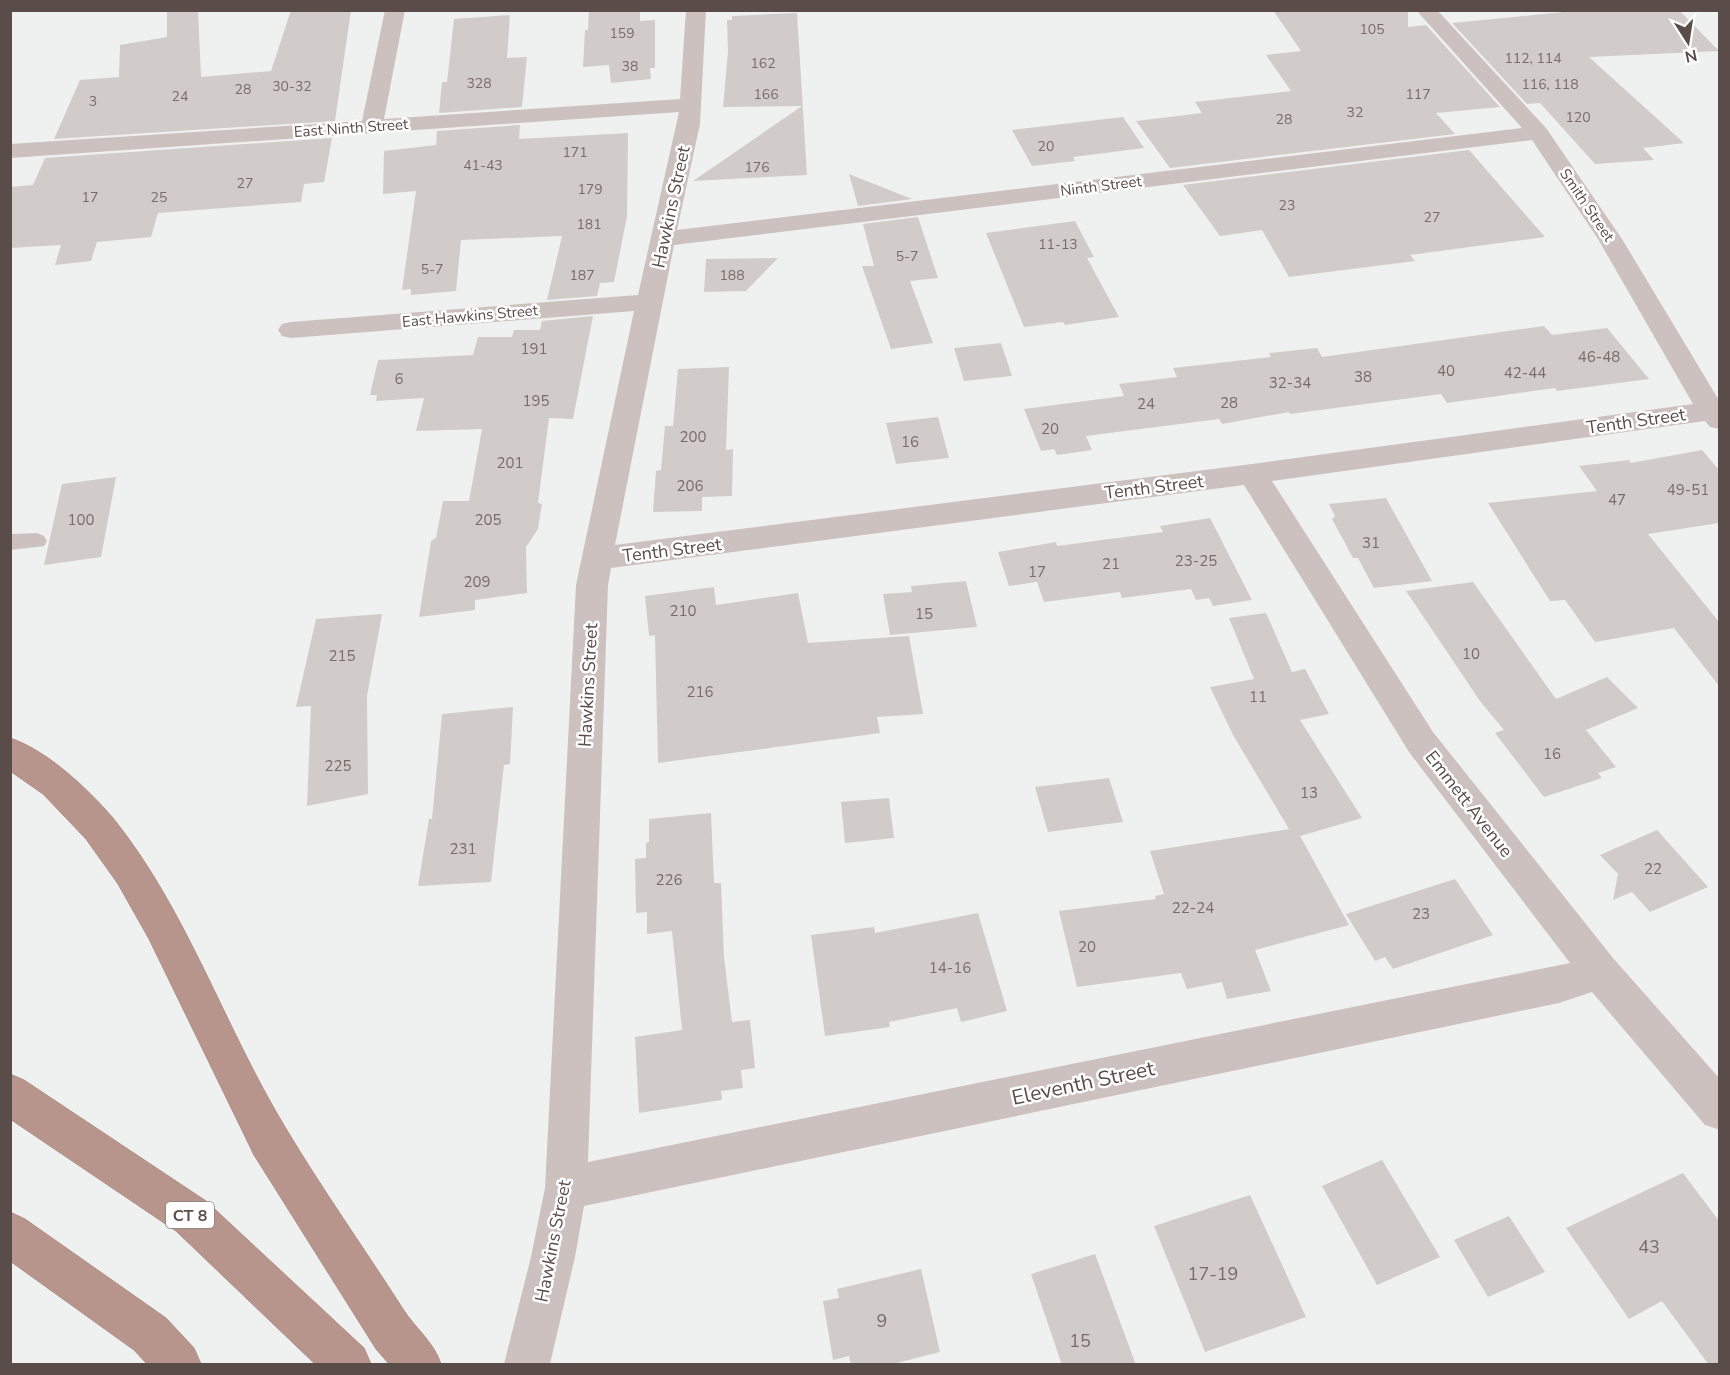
<svg xmlns="http://www.w3.org/2000/svg" width="1730" height="1375" viewBox="0 0 1730 1375" font-family="'Nunito Sans',sans-serif">
<style>
.building{fill:#d1ccc9}
.lines{fill:none;stroke-linecap:round;stroke-linejoin:round}
.motorway-casing{stroke:#a38178;stroke-width:1}
.service{fill:#ccc1bf;fill-rule:evenodd}
.minor{fill:#ccc1bf;fill-rule:evenodd}
.motorway{fill:#b7958d;fill-rule:evenodd}
.labels{text-anchor:middle;stroke-width:5;stroke-linejoin:round;paint-order:stroke}
.far-number-label{font-size:14px;fill:#786c69}
.far-street-label{font-size:15px;fill:#5a4c49;stroke:#fff}
.number-label{font-size:15px;fill:#786c69}
.shield{fill:#fff;stroke:#8c8280;stroke-width:1.5}
.shield-label{font-size:16px;font-weight:bold;fill:#5a4c49}
.street-label{font-size:18px;fill:#5a4c49;stroke:#fff}
.near-number-label{font-size:18px;fill:#786c69}
.near-street-label{font-size:21px;fill:#5a4c49;stroke:#fff}
</style>
<rect width="100%" height="100%" fill="#eff1f0"/>
<g class="building">
<polygon points="167,10 198,10 201,77 271,71 291,10 351,10 335,121 54,139 80,80 119,77 120,45 167,37"/>
<polygon points="589,10 640,10 640,21 655,20 655,68 650,68 651,79 611,83 609,65 583,67 585,30 588,30"/>
<polygon points="1273,10 1408,10 1408,27 1426,25 1500,107 1436,113 1455,134 1170,168 1136,121 1202,113 1195,102 1291,91 1266,55 1301,51"/>
<polygon points="1584,10 1679,10 1719,51 1589,57 1684,143 1643,148 1654,160 1595,164 1540,103 1527,104 1452,23"/>
<polygon points="797,13 807,175 693,181 802,106 723,107 728,52 727,20 732,20 732,16"/>
<polygon points="510,15 507,58 527,57 522,107 439,113 442,82 447,82 454,19"/>
<polygon points="1123,117 1144,148 1073,157 1075,161 1032,166 1012,130"/>
<polygon points="520,125 519,139 628,133 627,216 614,282 600,283 597,296 547,300 562,236 461,240 456,291 411,295 411,289 402,290 416,191 383,194 384,151 436,145 437,131"/>
<polygon points="332,138 324,182 304,184 301,202 158,213 151,237 97,242 91,261 55,265 61,245 10,248 10,187 33,185 45,158"/>
<polygon points="1469,150 1545,237 1410,255 1415,261 1289,277 1262,230 1220,236 1183,185"/>
<polygon points="849,174 912,199 858,206"/>
<polygon points="918,217 938,278 910,281 933,343 891,349 862,266 874,266 863,224"/>
<polygon points="1075,221 1094,257 1087,258 1119,317 1065,325 1063,322 1024,327 986,233"/>
<polygon points="778,258 746,291 704,292 706,259"/>
<polygon points="593,316 573,419 549,418 538,503 542,504 538,529 526,547 527,593 475,600 475,610 419,617 431,541 436,538 443,501 469,501 482,429 416,431 424,398 376,401 377,395 370,395 378,360 473,355 478,337 512,337 514,330 540,330 542,321"/>
<polygon points="1544,326 1552,335 1607,328 1649,379 1557,391 1555,388 1447,403 1441,394 1290,414 1289,412 1222,424 1219,419 1086,436 1092,450 1057,455 1054,449 1041,451 1024,409 1124,396 1119,384 1177,377 1173,368 1271,357 1269,353 1317,348 1322,357"/>
<polygon points="1001,343 1012,376 964,381 954,348"/>
<polygon points="729,367 726,450 733,449 732,496 702,497 702,511 653,512 656,471 661,470 665,426 673,426 678,369"/>
<polygon points="938,417 949,458 896,464 886,423"/>
<polygon points="1702,450 1719,470 1719,523 1648,534 1719,622 1719,686 1674,628 1595,642 1565,600 1550,601 1488,503 1597,491 1579,466 1629,460 1631,463"/>
<polygon points="116,477 101,557 44,565 62,484"/>
<polygon points="1386,498 1432,581 1374,588 1358,558 1353,558 1332,519 1335,516 1329,504"/>
<polygon points="1210,518 1252,600 1213,606 1209,598 1196,600 1191,589 1122,598 1120,592 1044,602 1037,582 1009,586 998,552 1056,542 1057,546 1163,532 1160,526"/>
<polygon points="966,581 977,627 890,635 883,594 912,592 911,586"/>
<polygon points="1473,582 1556,699 1607,677 1638,708 1586,730 1616,767 1598,773 1602,778 1544,797 1495,733 1504,730 1480,701 1406,591"/>
<polygon points="714,587 716,605 798,593 808,643 909,636 923,714 877,717 880,733 658,763 655,635 649,636 645,596"/>
<polygon points="1266,613 1292,672 1305,669 1329,714 1300,720 1362,818 1300,836 1349,925 1255,950 1271,991 1227,999 1222,982 1187,989 1181,973 1077,987 1059,911 1156,899 1155,896 1164,894 1150,851 1289,829 1233,735 1210,687 1254,679 1229,618"/>
<polygon points="382,614 367,696 368,794 307,806 311,706 296,707 316,619"/>
<polygon points="513,707 510,764 504,765 491,882 418,886 429,819 432,819 442,714"/>
<polygon points="1109,778 1123,822 1048,832 1035,787"/>
<polygon points="889,798 894,838 845,843 841,802"/>
<polygon points="711,813 714,883 721,883 724,957 732,1022 750,1020 755,1068 741,1070 743,1088 721,1091 722,1100 639,1113 635,1037 682,1030 672,931 647,934 647,912 636,913 635,859 646,858 646,843 649,842 649,819"/>
<polygon points="1657,830 1708,887 1650,912 1632,892 1613,900 1618,874 1600,855"/>
<polygon points="1455,879 1493,935 1393,969 1385,957 1375,961 1346,914"/>
<polygon points="978,913 1007,1011 961,1022 957,1008 889,1022 890,1027 825,1036 811,935 874,927 875,933"/>
<polygon points="1382,1160 1440,1257 1377,1285 1322,1186"/>
<polygon points="1683,1173 1719,1221 1719,1365 1709,1365 1662,1301 1629,1319 1566,1228"/>
<polygon points="1250,1195 1306,1317 1205,1352 1154,1226"/>
<polygon points="1509,1216 1545,1272 1488,1297 1454,1240"/>
<polygon points="1095,1254 1136,1365 1062,1365 1031,1274"/>
<polygon points="921,1269 940,1352 889,1365 851,1365 849,1356 833,1360 823,1301 839,1298 837,1289"/>
</g>
<g class="lines">
<g class="motorway-casing">
<g id="motorway">
<path d="M10 738C47 750 88 789 113 818 187 910 224 1026 285 1127 322 1189 364 1248 403 1309 415 1328 434 1342 441 1364H389L376 1349 254 1155 149 939 118 884 86 839 43 794 10 771Z"/>
<polygon points="10,1074 24,1080 206,1201 364,1348 371,1364 315,1364 176,1231 10,1119"/>
<polygon points="10,1212 25,1219 166,1318 194,1348 201,1364 147,1364 134,1350 10,1261"/>
</g>
</g>
<polygon class="service" points="37,533 44,536 47,541 44,546 10,550 10,534"/>
<path class="minor" d="M385 10H405L384 119 680 99 686 10H706L700 124 677 230 1522 128 1416 10H1437L1546 128 1622 239 1720 402V429L1710 427 1705 421 1272 481 1433 732 1613 958 1720 1079V1130L1705 1125 1592 992 1559 1003 584 1206 575 1257 550 1364H504L531 1257 545 1188 576 585 634 311 291 338 282 336 278 330 282 324 291 322 638 295 679 112 10 158V144L362 121ZM1532 140 1598 239 1693 404 1252 464 615 545 674 245ZM1244 485 1409 752 1570 963 588 1162 608 585 611 568Z"/>
<use href="#motorway" class="motorway"/>
</g>
<g class="labels">
<g class="far-number-label">
<text x="1372" y="34">105</text>
<text x="622" y="38">159</text>
<text x="1533" y="63">112, 114</text>
<text x="763" y="68">162</text>
<text x="630" y="71">38</text>
<text x="479" y="88">328</text>
<text x="1550" y="89">116, 118</text>
<text x="292" y="91">30-32</text>
<text x="243" y="94">28</text>
<text x="766" y="99">166</text>
<text x="1418" y="99">117</text>
<text x="180" y="101">24</text>
<text x="93" y="106">3</text>
<text x="1355" y="117">32</text>
<text x="1578" y="122">120</text>
<text x="1284" y="124">28</text>
<text x="1046" y="151">20</text>
<text x="575" y="157">171</text>
<text x="483" y="170">41-43</text>
<text x="757" y="172">176</text>
<text x="245" y="188">27</text>
<text x="590" y="194">179</text>
<text x="90" y="202">17</text>
<text x="159" y="202">25</text>
<text x="1287" y="210">23</text>
<text x="1432" y="222">27</text>
<text x="589" y="229">181</text>
<text x="1058" y="249">11-13</text>
<text x="907" y="261">5-7</text>
<text x="432" y="274">5-7</text>
<text x="582" y="280">187</text>
<text x="732" y="280">188</text>
</g>
<g class="far-street-label">
<text transform="translate(351 128) rotate(-4)" y="5">East Ninth Street</text>
<text transform="translate(1101 186) rotate(-7)" y="5">Ninth Street</text>
<text transform="translate(1587 205) rotate(56)" y="5">Smith Street</text>
<text transform="translate(470 316) rotate(-5)" y="5">East Hawkins Street</text>
</g>
<g class="number-label">
<text x="534" y="354">191</text>
<text x="1599" y="362">46-48</text>
<text x="1446" y="376">40</text>
<text x="1525" y="378">42-44</text>
<text x="1363" y="382">38</text>
<text x="399" y="384">6</text>
<text x="1290" y="388">32-34</text>
<text x="536" y="406">195</text>
<text x="1229" y="408">28</text>
<text x="1146" y="409">24</text>
<text x="1050" y="434">20</text>
<text x="693" y="442">200</text>
<text x="910" y="447">16</text>
<text x="510" y="468">201</text>
<text x="690" y="491">206</text>
<text x="1688" y="495">49-51</text>
<text x="1617" y="505">47</text>
<text x="81" y="525">100</text>
<text x="488" y="525">205</text>
<text x="1371" y="548">31</text>
<text x="1196" y="566">23-25</text>
<text x="1111" y="569">21</text>
<text x="1037" y="577">17</text>
<text x="477" y="587">209</text>
<text x="683" y="616">210</text>
<text x="924" y="619">15</text>
<text x="1471" y="659">10</text>
<text x="342" y="661">215</text>
<text x="700" y="697">216</text>
<text x="1258" y="702">11</text>
<text x="1552" y="759">16</text>
<text x="338" y="771">225</text>
<text x="1309" y="798">13</text>
<text x="463" y="854">231</text>
<text x="1653" y="874">22</text>
<text x="669" y="885">226</text>
<text x="1193" y="913">22-24</text>
<text x="1421" y="919">23</text>
<text x="1087" y="952">20</text>
<text x="950" y="973">14-16</text>
</g>
<rect class="shield" x="166" y="1202" width="48" height="26" rx="4.5"/>
<g class="shield-label">
<text x="190" y="1221">CT 8</text>
</g>
<g class="street-label">
<text transform="translate(671 207) rotate(-78)" y="6">Hawkins Street</text>
<text transform="translate(1636 421) rotate(-8)" y="6">Tenth Street</text>
<text transform="translate(1154 487) rotate(-7)" y="6">Tenth Street</text>
<text transform="translate(672 550) rotate(-7)" y="6">Tenth Street</text>
<text transform="translate(588 685) rotate(-87)" y="6">Hawkins Street</text>
<text transform="translate(1469 804) rotate(52)" y="6">Emmett Avenue</text>
<text transform="translate(553 1241) rotate(-79)" y="6">Hawkins Street</text>
</g>
<g class="near-number-label">
<text x="1649" y="1253">43</text>
<text x="1213" y="1280">17-19</text>
<text x="882" y="1327">9</text>
<text x="1080" y="1347">15</text>
</g>
<g class="near-street-label">
<text transform="translate(1083 1083) rotate(-12)" y="7">Eleventh Street</text>
</g>
</g>
<rect width="1730" height="1375" fill="none" stroke="#5a4c49" stroke-width="24"/>
<g transform="translate(1688 42) rotate(168)" stroke="#ffffff" stroke-width="4.5" paint-order="stroke">
<path d="M0-4.5L10 22L0 15L-10 22Z" fill="#5a4c49"/>
<text y="-9" font-size="16" font-weight="bold" text-anchor="middle" fill="#5a4c49">N</text>
</g>
</svg>
